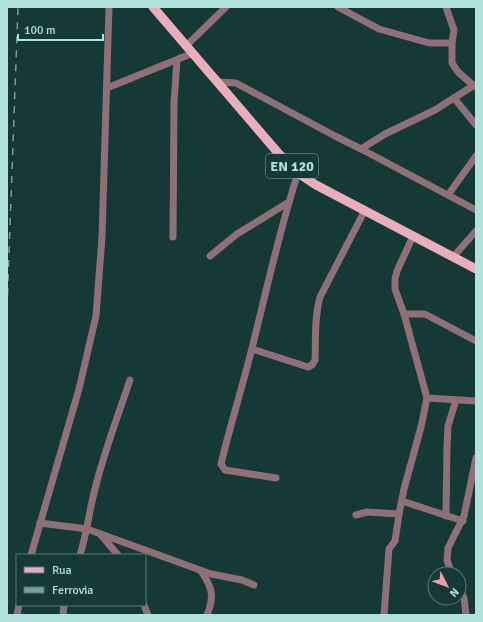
<svg xmlns="http://www.w3.org/2000/svg" width="483" height="622" viewBox="0 0 483 622" font-family="Signika,sans-serif">
<style>
.lines{fill:none;stroke-linecap:round;stroke-linejoin:round}
.minor{stroke:#8e7076;stroke-width:7}
.major{stroke:#eaaeba;stroke-width:9}
.rail{stroke:#75a19b;stroke-width:1.5;stroke-dasharray:7 7;stroke-linecap:butt}
.labels{text-anchor:middle;stroke-width:3.5;stroke-linejoin:round;paint-order:stroke}
.shield{fill:#153935;stroke:#82afa8;stroke-width:1}
.shield-label{font-size:14px;font-weight:bold;fill:#b0e1da}
</style>
<rect width="100%" height="100%" fill="#153935"/>
<g class="lines">
<g class="minor">
<polyline points="338,7 379,29 429,43 452,43"/>
<polyline points="446,7 454,30 452,43 452,63 458,72 474,86"/>
<polyline points="186,46 226,7"/>
<polyline points="217,82 236,83 335,136 361,149 476,210"/>
<polyline points="107,88 193,53"/>
<polyline points="454,98 476,125"/>
<polyline points="361,149 385,134 435,110 476,84"/>
<polyline points="448,195 476,156"/>
<polyline points="173,237 174,103 177,60"/>
<polyline points="210,256 237,234 289,202"/>
<polyline points="453,257 476,231"/>
<polyline points="404,314 425,314 476,341"/>
<path d="M252 349 308 367 312 365 315 360C316 339 314 318 320 297L365 210"/>
<polyline points="427,398 476,401"/>
<path d="M276 478 225 470 221 464C231 422 244 382 254 340 268 284 280 228 298 173"/>
<polyline points="402,501 463,521"/>
<polyline points="356,515 367,512 399,514"/>
<polyline points="446,516 447,448 448,426 456,400"/>
<polyline points="40,523 87,529 211,574 242,580 254,585"/>
<polyline points="100,534 118,555"/>
<polyline points="31,555 79,389 96,316 102,237 109,7"/>
<path d="M80 555C87 533 89 511 95 489 104 452 118 416 130 380"/>
<path d="M201 571C212 587 215 596 207 615"/>
<polyline points="452,574 447,560 448,548 464,516 476,458"/>
<polyline points="459,588 464,598 466,615"/>
<polyline points="144,605 148,615"/>
<polyline points="17,615 19,605"/>
<polyline points="63,615 64,605"/>
<polyline points="384,615 389,549 395,541 399,514 404,489 421,427 427,398 404,314 395,289 395,279 397,271 413,236"/>
</g>
<polyline class="major" points="153,7 279,154 298,173 316,185 476,269"/>
<polyline class="rail" points="7,309 18,7"/>
</g>
<g class="labels">
<rect class="shield" x="266" y="154" width="52" height="24" rx="3"/>
<g class="shield-label">
<text x="292" y="171">EN 120</text>
</g>
</g>
<rect width="483" height="622" fill="none" stroke="#b0e1da" stroke-width="16"/>
<rect x="16" y="554" width="130" height="52" fill="#153935" stroke="#537c77"/>
<rect x="24" y="567" width="20" height="6" fill="#eaaeba" stroke="#537c77"/>
<text x="52" y="574" font-size="12" fill="#b0e1da">Rua</text>
<rect x="24" y="587" width="20" height="6" fill="#75a19b" stroke="#537c77"/>
<text x="52" y="594" font-size="12" fill="#b0e1da">Ferrovia</text>
<g transform="translate(447 586) rotate(132)"><circle r="19" fill="#153935" stroke="#537c77"/>
<path d="M0-3L7 15L0 10L-7 15Z" fill="#f29aad"/>
<text y="-6" font-size="11" font-weight="bold" text-anchor="middle" fill="#b0e1da">N</text>
</g>
<path d="M18 34v6h85v-6" fill="none" stroke="#b0e1da" stroke-width="2"/>
<text x="24" y="34" font-size="12" fill="#b0e1da" stroke="#153935" stroke-width="3" paint-order="stroke">100 m</text>
</svg>
